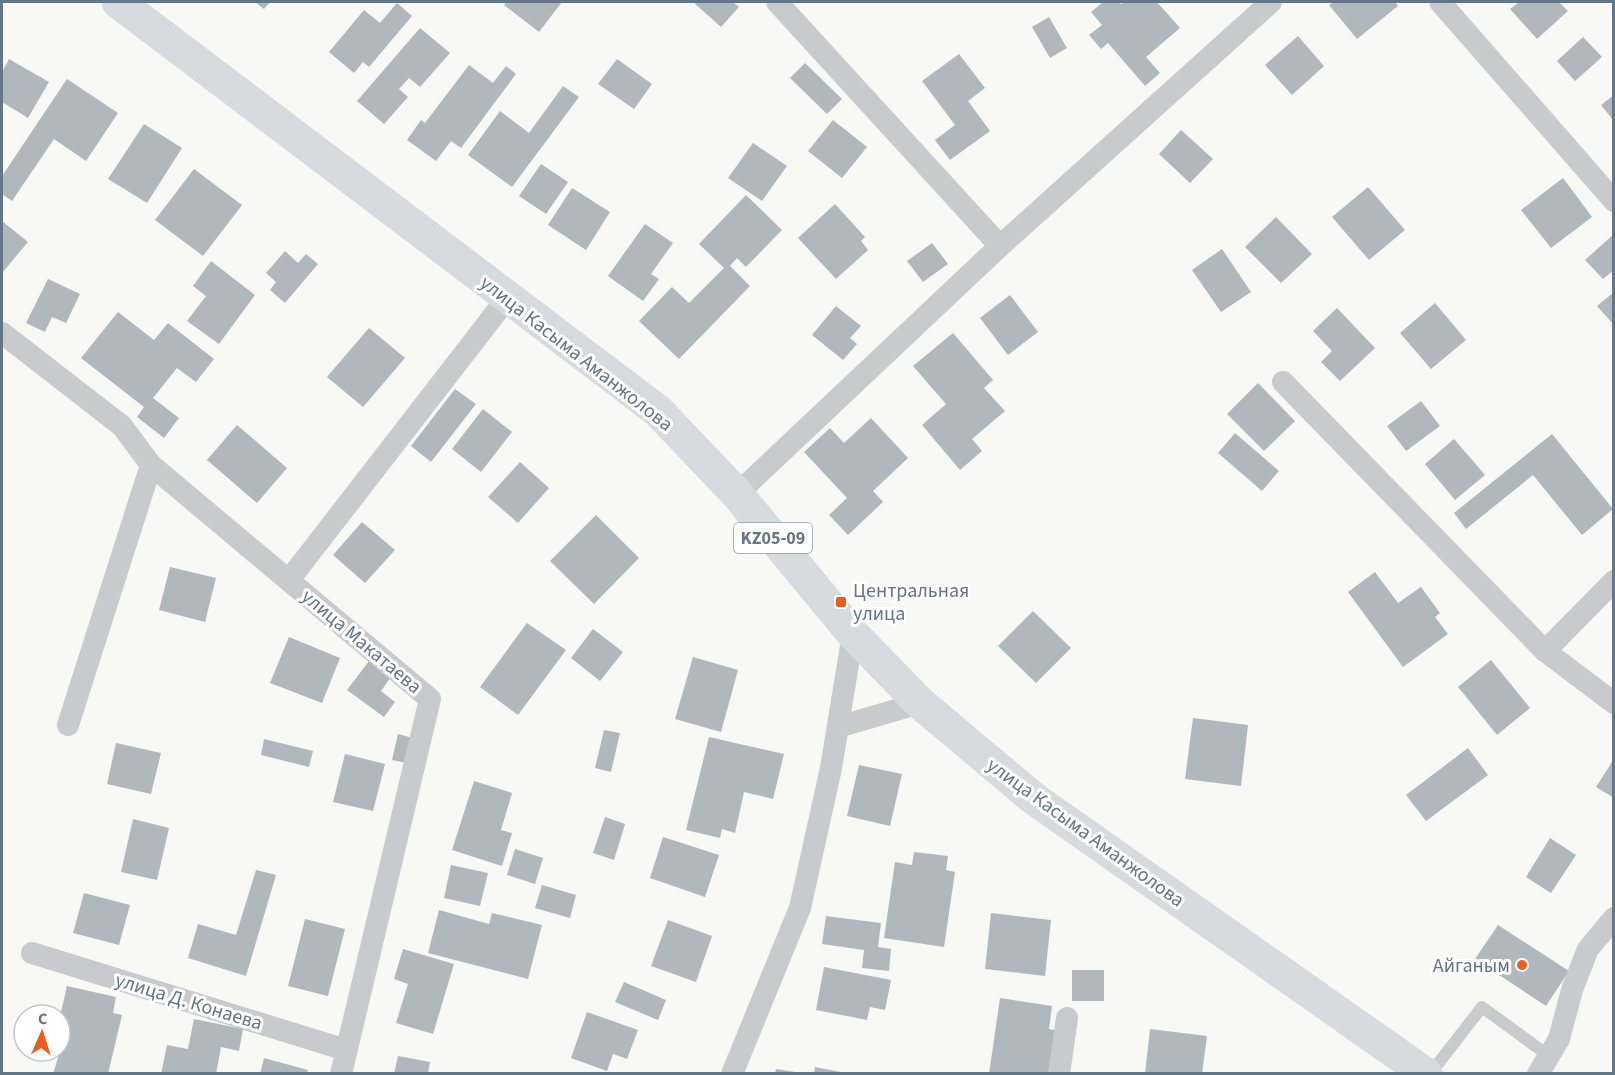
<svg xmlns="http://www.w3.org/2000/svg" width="1615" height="1075" viewBox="0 0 1615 1075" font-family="'Source Sans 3',sans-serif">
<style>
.building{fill:#b0b8be}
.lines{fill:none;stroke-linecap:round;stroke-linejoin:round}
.service{stroke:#c7cbce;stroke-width:12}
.minor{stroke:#c7cbce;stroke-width:22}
.primary{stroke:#d6dbe0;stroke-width:33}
.poi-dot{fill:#f15c1b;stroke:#fff;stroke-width:2}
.labels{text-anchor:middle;stroke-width:6;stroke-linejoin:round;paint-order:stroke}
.shield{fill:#fff;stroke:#929fac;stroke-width:1.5}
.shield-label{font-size:18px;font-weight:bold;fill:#647688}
.street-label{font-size:20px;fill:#647688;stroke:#fff}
.poi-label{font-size:20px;fill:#647688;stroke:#fff;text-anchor:start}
</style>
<rect width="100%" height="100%" fill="#f8f8f5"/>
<g class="building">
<polygon points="255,2 270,2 264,9"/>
<polygon points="506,2 562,2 539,32 504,5"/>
<polygon points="693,2 733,2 739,7 721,27"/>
<polygon points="1103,2 1119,2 1121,4 1125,2 1157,2 1180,28 1146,57 1160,73 1145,86 1108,43 1101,49 1089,35 1102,25 1091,12"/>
<polygon points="1334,2 1395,2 1398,6 1357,39 1329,5"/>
<polygon points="1519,2 1559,2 1568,11 1537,39 1510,9"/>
<polygon points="397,3 412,16 369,67 363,62 354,73 329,52 364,10 380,23"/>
<polygon points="1049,17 1067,48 1050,58 1032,27"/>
<polygon points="420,28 450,53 420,87 409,78 399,89 408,97 384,124 357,101"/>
<polygon points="1298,36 1324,66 1292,95 1265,65"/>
<polygon points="1583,37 1602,57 1575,81 1557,61"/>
<polygon points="959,54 985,88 968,101 990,131 950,160 935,140 955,125 922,81"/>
<polygon points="9,59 49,82 28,118 2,102 2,72"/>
<polygon points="617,59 652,84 634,109 598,84"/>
<polygon points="805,63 842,99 827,114 790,78"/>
<polygon points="469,65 493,83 506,66 516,74 461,148 451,141 436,161 407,140 421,120 425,123"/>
<polygon points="67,79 118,113 86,161 54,139 12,201 2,194 2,176"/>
<polygon points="563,86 579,97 512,187 468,155 500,111 529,133"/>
<polygon points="1614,95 1614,121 1601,105"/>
<polygon points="833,120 867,147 842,178 808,151"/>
<polygon points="144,124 182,148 147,203 108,179"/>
<polygon points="1181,130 1213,159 1190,183 1159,154"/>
<polygon points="753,143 787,166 762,201 728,178"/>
<polygon points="541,164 568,182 546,214 519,196"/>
<polygon points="194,169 242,205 203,256 155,220"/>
<polygon points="1563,178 1592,217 1551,248 1521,210"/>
<polygon points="1368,187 1405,230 1369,260 1332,217"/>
<polygon points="572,188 610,212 586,250 548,225"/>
<polygon points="746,195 782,230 746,267 737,258 730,266 750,286 679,359 639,321 672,287 689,303 724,268 699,244"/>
<polygon points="835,204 865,237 861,241 868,250 836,279 798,238"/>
<polygon points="1276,217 1312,254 1281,283 1245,247"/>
<polygon points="2,221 28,242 2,273"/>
<polygon points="645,224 673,243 651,274 659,279 643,301 608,276"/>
<polygon points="1614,234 1614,270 1603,279 1585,260"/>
<polygon points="932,243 948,264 923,282 907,261"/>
<polygon points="1222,249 1251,292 1221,312 1192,270"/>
<polygon points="285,251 298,263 306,254 318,264 285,303 270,290 276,282 266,273"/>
<polygon points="211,261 255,295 219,344 187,321 206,296 193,286"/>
<polygon points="48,279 80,294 66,323 52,317 45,332 26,323"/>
<polygon points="1614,292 1614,325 1597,306"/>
<polygon points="1010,295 1038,332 1008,355 980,318"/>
<polygon points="1435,303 1466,340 1431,369 1400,333"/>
<polygon points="836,306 861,326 850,338 857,344 843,360 812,335"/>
<polygon points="1337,308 1375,348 1340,381 1321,362 1332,351 1313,331"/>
<polygon points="118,312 154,340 168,323 214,359 196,382 177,368 153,398 179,418 164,438 137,417 144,407 81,358"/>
<polygon points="369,328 405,358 363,407 327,377"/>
<polygon points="953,333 993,380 984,388 1005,411 972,439 982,451 960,470 922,425 946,404 913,366"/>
<polygon points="1258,383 1295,421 1264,451 1227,414"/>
<polygon points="455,389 476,404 431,462 411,446"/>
<polygon points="1421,401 1440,426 1406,451 1387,426"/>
<polygon points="483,409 512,432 481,472 452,449"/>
<polygon points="871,418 908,458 873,491 883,502 848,535 829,515 847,498 804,452 830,428 844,443"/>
<polygon points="237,425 287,468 257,503 207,460"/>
<polygon points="1235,433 1279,471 1262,491 1218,453"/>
<polygon points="1552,434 1613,509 1582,535 1533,475 1466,529 1454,513"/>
<polygon points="1454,439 1485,475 1455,500 1425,464"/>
<polygon points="520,462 549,488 518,523 488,497"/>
<polygon points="596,515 639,558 594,604 550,561"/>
<polygon points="362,522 395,550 365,583 333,555"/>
<polygon points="170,567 216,578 205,622 159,610"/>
<polygon points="1375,572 1398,603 1421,587 1440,613 1435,617 1448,634 1403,667 1348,592"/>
<polygon points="1033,611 1071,648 1036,683 998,646"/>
<polygon points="527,623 566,650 518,715 480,687"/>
<polygon points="593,629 623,652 600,681 571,658"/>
<polygon points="289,637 340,658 322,703 270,683"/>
<polygon points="693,657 738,670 721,732 675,719"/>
<polygon points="1491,660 1530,708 1497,735 1458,687"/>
<polygon points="369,661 391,677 381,691 395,702 384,717 347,690"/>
<polygon points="1193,718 1248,725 1241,786 1185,779"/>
<polygon points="604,730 620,733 611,772 595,768"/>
<polygon points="398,734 413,738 407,763 392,760"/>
<polygon points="709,737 784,754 773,799 744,792 735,833 722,829 720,838 686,830"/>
<polygon points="264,739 313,751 309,767 261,755"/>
<polygon points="116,743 161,753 151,794 107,784"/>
<polygon points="1468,748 1488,775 1426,821 1406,795"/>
<polygon points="345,754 385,764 373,811 333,802"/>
<polygon points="1614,759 1614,798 1596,787"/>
<polygon points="859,765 902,774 890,826 847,816"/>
<polygon points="474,781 512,793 501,830 512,833 502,866 452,850"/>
<polygon points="605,817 625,824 614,860 593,853"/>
<polygon points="133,819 169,828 157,880 121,872"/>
<polygon points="663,837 719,855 705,897 650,878"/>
<polygon points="1550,838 1576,855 1551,893 1526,877"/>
<polygon points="515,849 543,858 535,884 507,875"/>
<polygon points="914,852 948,856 946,870 955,872 944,947 884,938 895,862 912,865"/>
<polygon points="451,865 488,873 480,906 444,898"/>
<polygon points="256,870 276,875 246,976 188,958 198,924 236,935"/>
<polygon points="542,885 576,895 570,918 535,908"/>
<polygon points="84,893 130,905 119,945 73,933"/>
<polygon points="439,910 489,924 492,913 542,925 528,979 428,953"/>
<polygon points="991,913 1051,920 1045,976 985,969"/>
<polygon points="826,916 881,923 878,947 891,949 889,971 862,968 864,950 822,944"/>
<polygon points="305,919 345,929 328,996 288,986"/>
<polygon points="668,920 712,936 696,982 651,966"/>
<polygon points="1498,925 1569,971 1546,1006 1475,959"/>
<polygon points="403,949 454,964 433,1034 396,1023 408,984 394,979"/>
<polygon points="824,967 891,980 885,1010 870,1007 867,1020 816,1010"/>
<rect x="1072" y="970" width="32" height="31"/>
<polygon points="624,982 666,1000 658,1020 615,1002"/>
<polygon points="67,986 116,997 113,1013 122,1015 108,1074 53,1074 60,1051 60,1017"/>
<polygon points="1000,998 1052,1006 1049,1029 1059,1031 1053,1074 989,1074"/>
<polygon points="587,1012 638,1030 627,1059 613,1054 607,1071 571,1058"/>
<polygon points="194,1019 243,1029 239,1051 221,1047 216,1074 161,1074 167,1045 188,1049"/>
<polygon points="1150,1029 1207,1036 1202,1074 1145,1074"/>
<polygon points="398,1056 430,1062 428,1074 394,1074"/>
<polygon points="264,1058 308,1070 307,1074 260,1074"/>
<polygon points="815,1067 841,1072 841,1074 814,1074"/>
<polygon points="776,1069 795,1072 795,1074 775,1074"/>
</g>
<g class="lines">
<polyline class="service" points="1430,1074 1482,1007 1549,1056"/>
<g class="minor">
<polyline points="777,2 1000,246"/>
<polyline points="1440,2 1614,201"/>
<polyline points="2,333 122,426 151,465 430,699 341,1074"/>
<polyline points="1283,382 1545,651 1614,703"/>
<polyline points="737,494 1000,246 1271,2"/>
<polyline points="289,580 508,297"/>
<polyline points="1545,651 1614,581"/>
<polyline points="68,725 151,465"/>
<polyline points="838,727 920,703"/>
<polyline points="32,953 346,1050"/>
<polyline points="732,1074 800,908 831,768 853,634"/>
<polyline points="1059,1074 1067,1018"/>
<polyline points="1538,1074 1559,1039 1572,990 1588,949 1614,918"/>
</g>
<polyline class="primary" points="118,2 658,411 737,494 853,634 920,703 1033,798 1426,1074"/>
</g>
<g class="poi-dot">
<rect x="835" y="596" width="12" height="12" rx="3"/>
<circle cx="1522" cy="965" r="6"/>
</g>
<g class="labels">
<rect class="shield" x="734" y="523" width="78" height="30" rx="4.5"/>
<g class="shield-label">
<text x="773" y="544">KZ05-09</text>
</g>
<g class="street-label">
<text transform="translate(577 353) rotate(38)" y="7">улица Касыма Аманжолова</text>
<text transform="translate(362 641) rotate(40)" y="7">улица Макатаева</text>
<text transform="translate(1086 832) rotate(36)" y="7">улица Касыма Аманжолова</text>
<text transform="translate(189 1001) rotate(17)" y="7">улица Д. Конаева</text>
</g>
<g class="poi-label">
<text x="853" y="597">Центральная<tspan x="853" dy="23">улица</tspan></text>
<text x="1510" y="972" text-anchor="end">Айганым</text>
</g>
</g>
<rect width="1615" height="1075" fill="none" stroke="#647688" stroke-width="6"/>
<g transform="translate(42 1033) rotate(3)"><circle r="28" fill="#ffffff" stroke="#c1c8cf" stroke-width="1.5"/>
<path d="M0-4.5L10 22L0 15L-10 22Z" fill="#f15c1b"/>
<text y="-9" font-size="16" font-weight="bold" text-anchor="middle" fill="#647688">С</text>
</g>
</svg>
